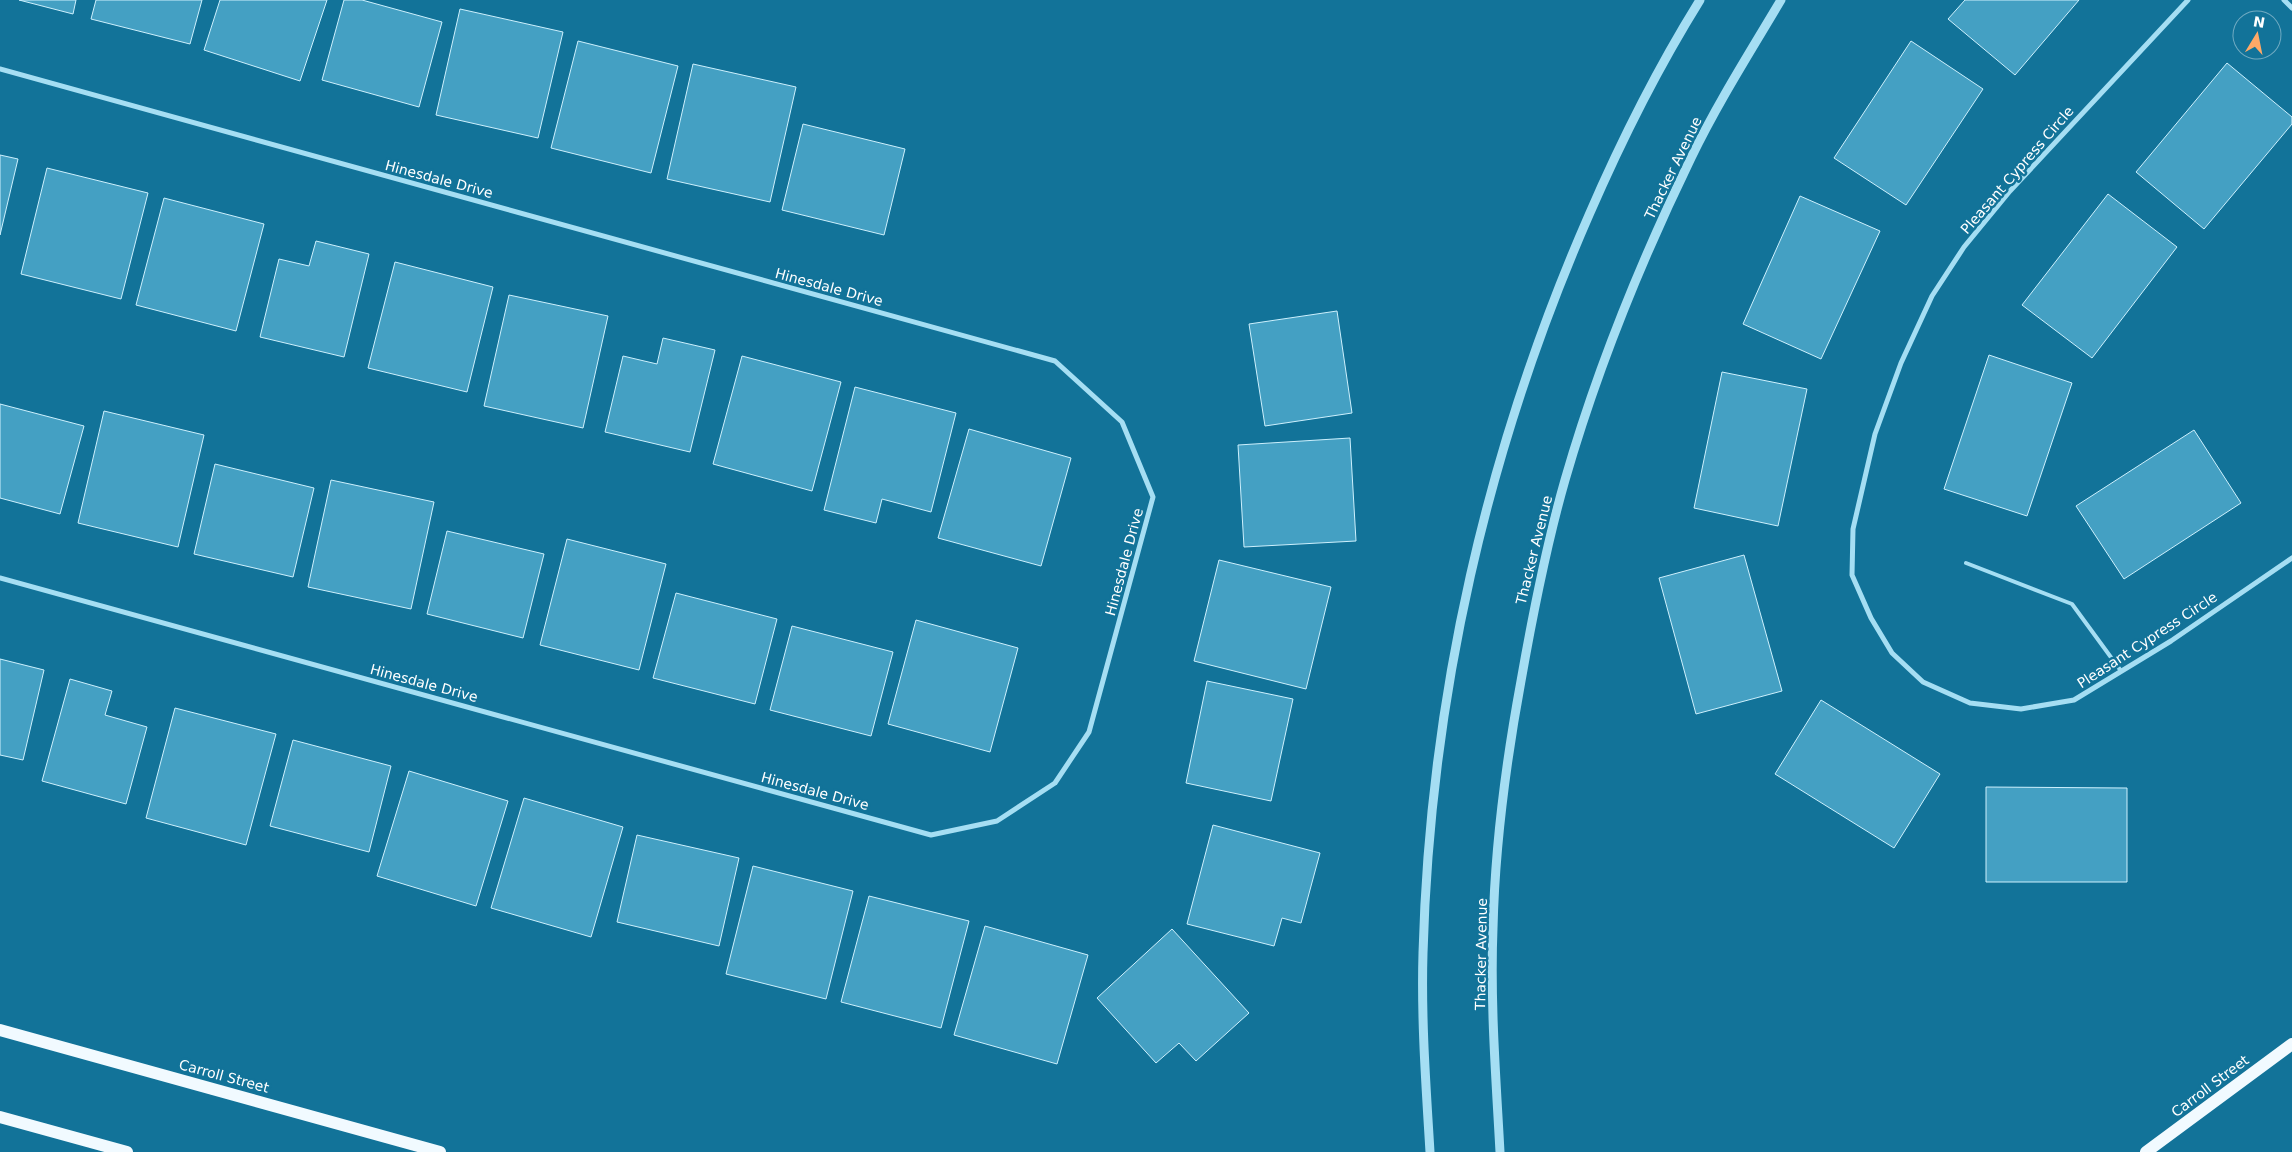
<svg xmlns="http://www.w3.org/2000/svg" width="2292" height="1152" viewBox="0 0 2292 1152" font-family="'DejaVu Sans',sans-serif">
<style>
.building{fill:#44a0c3;stroke:#cdf0fd}
.lines{fill:none;stroke-linecap:round;stroke-linejoin:round}
.service{stroke:#a5def3;stroke-width:4}
.minor{stroke:#a5def3;stroke-width:5}
.tertiary{stroke:#a5def3;stroke-width:9}
.primary{stroke:#f1faff;stroke-width:12}
.labels{text-anchor:middle;stroke-width:5;stroke-linejoin:round;paint-order:stroke}
.street-label{font-size:14px;fill:#fff;stroke:#127399}
</style>
<rect width="100%" height="100%" fill="#127399"/>
<g class="building">
<polygon points="19,0 76,0 73,14"/>
<polygon points="96,0 202,0 190,44 91,19"/>
<polygon points="220,0 327,0 300,81 204,50"/>
<polygon points="344,0 362,0 442,22 419,107 322,80"/>
<polygon points="1965,0 2079,0 2015,75 1948,19"/>
<polygon points="460,9 563,32 538,138 436,115"/>
<polygon points="578,41 678,66 651,173 551,148"/>
<polygon points="1911,41 1983,89 1906,205 1834,158"/>
<polygon points="2227,63 2292,117 2292,124 2204,229 2136,172"/>
<polygon points="693,64 796,87 770,202 667,179"/>
<polygon points="803,124 905,149 884,235 782,210"/>
<polygon points="0,155 18,159 0,235"/>
<polygon points="47,168 148,193 121,299 21,274"/>
<polygon points="2108,194 2177,247 2092,358 2022,305"/>
<polygon points="1800,196 1880,231 1821,359 1743,324"/>
<polygon points="164,198 264,224 236,331 136,305"/>
<polygon points="316,241 369,254 344,357 260,337 279,259 309,266"/>
<polygon points="395,262 493,287 467,392 368,368"/>
<polygon points="509,295 608,316 583,428 484,406"/>
<polygon points="1337,311 1352,413 1265,426 1249,324"/>
<polygon points="663,338 715,350 690,452 605,432 623,356 657,364"/>
<polygon points="1989,355 2072,383 2027,516 1944,489"/>
<polygon points="742,356 841,382 812,491 713,464"/>
<polygon points="1722,372 1807,389 1778,526 1694,508"/>
<polygon points="855,387 956,413 931,512 882,499 876,523 824,510"/>
<polygon points="0,404 84,426 60,514 0,498"/>
<polygon points="104,411 204,435 178,547 78,523"/>
<polygon points="969,429 1071,458 1041,566 938,538"/>
<polygon points="2194,430 2241,503 2124,579 2076,506"/>
<polygon points="1350,438 1356,541 1244,547 1238,445"/>
<polygon points="215,464 314,488 293,577 194,554"/>
<polygon points="331,480 434,502 411,609 308,587"/>
<polygon points="447,531 544,554 523,638 427,614"/>
<polygon points="567,539 666,564 639,670 540,645"/>
<polygon points="1744,555 1782,691 1696,714 1659,578"/>
<polygon points="1219,560 1331,587 1306,689 1194,661"/>
<polygon points="676,593 777,619 755,704 653,678"/>
<polygon points="916,620 1018,648 990,752 888,724"/>
<polygon points="792,626 893,652 871,736 770,710"/>
<polygon points="0,659 44,670 23,760 0,755"/>
<polygon points="70,679 112,691 105,715 147,727 126,804 42,781"/>
<polygon points="1207,681 1293,699 1271,801 1186,783"/>
<polygon points="1821,700 1940,774 1894,848 1775,774"/>
<polygon points="175,708 276,734 246,845 146,818"/>
<polygon points="293,740 391,766 369,852 270,826"/>
<polygon points="409,771 508,801 476,906 377,876"/>
<polygon points="1986,787 2127,788 2127,882 1986,882"/>
<polygon points="524,798 623,827 591,937 491,908"/>
<polygon points="1213,825 1320,853 1301,923 1282,918 1274,946 1187,924"/>
<polygon points="637,835 739,858 719,946 617,922"/>
<polygon points="753,866 853,891 826,999 726,974"/>
<polygon points="869,896 969,921 941,1028 841,1002"/>
<polygon points="985,926 1088,955 1057,1064 954,1035"/>
<polygon points="1172,929 1249,1013 1196,1061 1179,1043 1156,1063 1097,998"/>
</g>
<g class="lines">
<polyline class="service" points="1966,563 2072,604 2121,671"/>
<g class="minor">
<polyline points="2188,0 2010,191 1964,247 1932,296 1901,363 1875,434 1853,529 1852,575 1871,618 1892,653 1923,682 1970,703 2021,709 2074,700 2171,641 2292,558"/>
<polyline points="2284,0 2292,8"/>
<polyline points="0,69 1055,361 1122,422 1153,497 1089,732 1055,783 997,821 931,835 0,578"/>
</g>
<g class="tertiary">
<path d="M1430 1152C1426 1086 1421 1019 1423 953 1430 698 1487 448 1589 215 1621 141 1657 69 1700 0"/>
<path d="M1500 1152C1496 1078 1490 1002 1493 928 1495 845 1506 762 1521 681 1533 613 1546 546 1565 480 1597 369 1641 261 1691 158 1717 104 1750 52 1781 0"/>
</g>
<g class="primary">
<polyline points="0,1030 440,1152"/>
<polyline points="0,1117 127,1152"/>
<polyline points="2146,1152 2292,1044"/>
</g>
</g>
<g class="labels">
<g class="street-label">
<text transform="translate(1673 168) rotate(-64)" y="5">Thacker Avenue</text>
<text transform="translate(2017 170) rotate(-49)" y="5">Pleasant Cypress Circle</text>
<text transform="translate(439 179) rotate(15)" y="5">Hinesdale Drive</text>
<text transform="translate(829 287) rotate(15)" y="5">Hinesdale Drive</text>
<text transform="translate(1534 550) rotate(-76)" y="5">Thacker Avenue</text>
<text transform="translate(1124 562) rotate(-75)" y="5">Hinesdale Drive</text>
<text transform="translate(2147 640) rotate(-33)" y="5">Pleasant Cypress Circle</text>
<text transform="translate(424 683) rotate(15)" y="5">Hinesdale Drive</text>
<text transform="translate(815 791) rotate(15)" y="5">Hinesdale Drive</text>
<text transform="translate(1481 954) rotate(-89)" y="5">Thacker Avenue</text>
<text transform="translate(224 1076) rotate(15)" y="5">Carroll Street</text>
<text transform="translate(2210 1086) rotate(-37)" y="5">Carroll Street</text>
</g>
</g>
<g transform="translate(2257 35) rotate(10)"><circle r="24" fill="#127399" stroke="#71abc2"/>
<path d="M0-4L9 19L0 12L-9 19Z" fill="#ffa967"/>
<text y="-8" font-size="14" font-weight="bold" text-anchor="middle" fill="#ffffff">N</text>
</g>
</svg>
